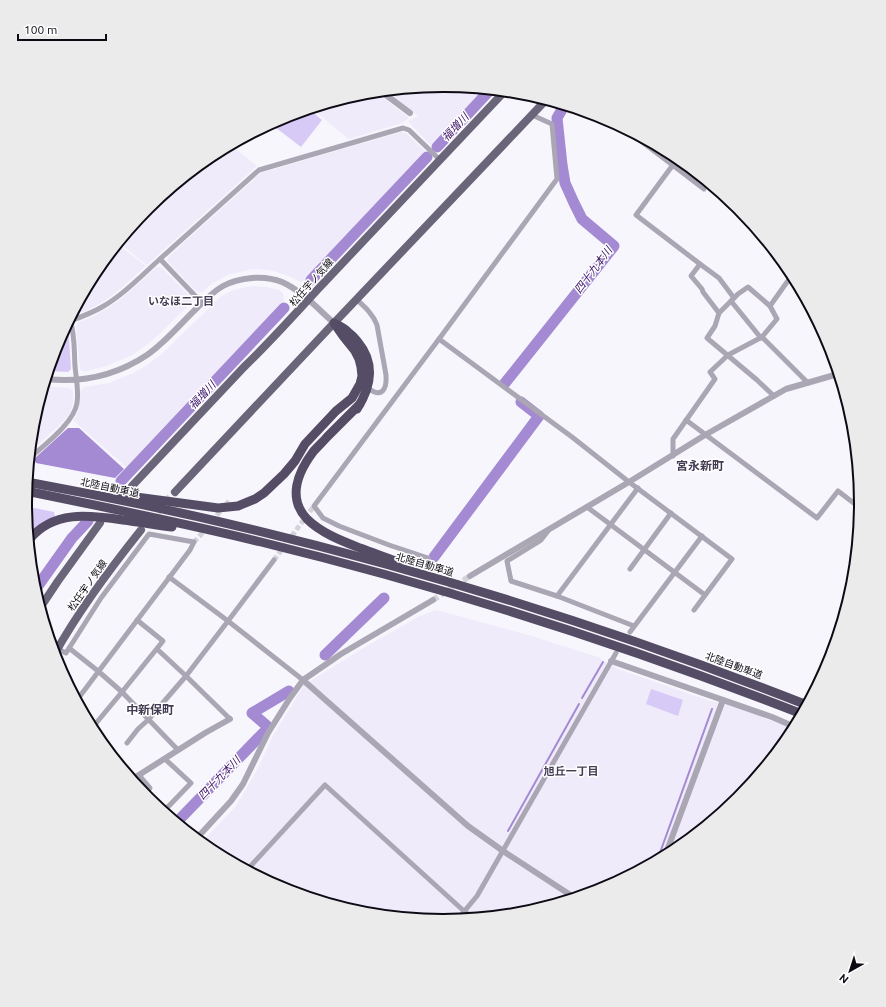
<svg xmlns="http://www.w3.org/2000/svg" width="886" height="1007" viewBox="0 0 886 1007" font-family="Ubuntu,'Noto Sans JP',sans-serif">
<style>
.built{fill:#efebfa}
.green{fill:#d8caf7}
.water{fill:#a48ad3}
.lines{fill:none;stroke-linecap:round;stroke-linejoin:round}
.stream{stroke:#a48ad3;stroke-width:2}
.river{stroke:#a48ad3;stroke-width:11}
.minor-tunnel{stroke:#d4d3d9;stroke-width:5;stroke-dasharray:5 2.5;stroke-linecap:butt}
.tertiary-tunnel{stroke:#d4d3d9;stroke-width:6;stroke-dasharray:6 3;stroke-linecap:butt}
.primary-tunnel{stroke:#d4d3d9;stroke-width:8;stroke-dasharray:8 4;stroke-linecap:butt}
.minor{stroke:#aaa6b3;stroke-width:5}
.tertiary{stroke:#aaa6b3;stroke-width:6}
.primary{stroke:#6b657a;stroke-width:8}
.motorway{stroke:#554d66;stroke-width:9}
.labels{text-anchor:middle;stroke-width:3;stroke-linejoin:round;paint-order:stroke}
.street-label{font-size:10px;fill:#0d0a14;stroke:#fff}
.water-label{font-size:11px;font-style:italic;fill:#3c1369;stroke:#fff}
.neighbourhood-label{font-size:11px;font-weight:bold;fill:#443c53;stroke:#fff}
.quarter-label{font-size:12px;font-weight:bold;fill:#443c53;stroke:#fff}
.rim{fill:none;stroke:#0d0a14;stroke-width:2}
</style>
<rect width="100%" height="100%" fill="#f7f6fc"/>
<g class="built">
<polygon points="443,86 483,89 431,145 417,131 408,121 418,116 387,91"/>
<polygon points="376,92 409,118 402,123 349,139 312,109 362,93"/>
<polygon points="401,132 406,133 426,152 303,282 300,282 291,277 274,271 257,269 248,270 228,275 213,283 202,292 197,292 168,262 168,257 261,173"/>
<polygon points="231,145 257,166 147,265 119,243 148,208 211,156"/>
<polygon points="117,244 146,266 121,288 106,300 86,311 80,313 73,314 96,271"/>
<polygon points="157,267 161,267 192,298 192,302 157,336 149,343 132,355 106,366 87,371 82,371 80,369 76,326 79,322 94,316 111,306 121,299"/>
<polygon points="252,286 267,287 279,290 283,293 284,301 127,468 73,420 76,416 79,408 80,391 84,387 109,383 133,373 147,365 163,353 207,310 223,295 231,291 241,288"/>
<polygon points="44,386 69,388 73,391 73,403 70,413 62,423 30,452 33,422"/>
<polygon points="436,610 528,635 598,657 618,669 710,701 727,704 794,729 790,736 738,799 675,851 603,890 524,914 443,921 361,913 283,890 211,851 201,843 236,806 256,772 274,734 304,685 365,647 420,616"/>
</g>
<g class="green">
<polygon points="309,109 322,120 301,147 271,124 283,117"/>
<polygon points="67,325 69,338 71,369 68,372 48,371 57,343"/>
<polygon points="25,506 54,512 55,517 40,524 28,535"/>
<polygon points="651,689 683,700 678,716 646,704"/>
</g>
<polygon class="water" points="68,428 79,428 124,469 115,478 36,463 34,459"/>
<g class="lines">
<g class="stream">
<polyline points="859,520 861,501"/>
<polyline points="582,698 603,662"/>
<polyline points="508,831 579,704"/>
<polyline points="657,861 712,709"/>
</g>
<g class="river">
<polyline points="437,147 490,90"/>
<polyline points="311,280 427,157"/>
<polyline points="505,383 614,246 582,219 574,203 565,183 562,165 557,118 564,106"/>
<polyline points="121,481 284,308"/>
<polyline points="434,557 539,416 521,402"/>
<polyline points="35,590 72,538 88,521"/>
<polyline points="325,655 384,598"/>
<polyline points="267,726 252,713 289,691"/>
<polyline points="176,823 263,733"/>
</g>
<g class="minor-tunnel">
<polyline points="212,521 229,501"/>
<polyline points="194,542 207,528"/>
<polyline points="274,560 314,506"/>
</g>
<polyline class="tertiary-tunnel" points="433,600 470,576"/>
<polyline class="primary-tunnel" points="149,521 175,492"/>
<g class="minor">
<polyline points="641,141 704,189"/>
<polyline points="678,158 636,215 700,264"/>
<polyline points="160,259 259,170 403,128 409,130 440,160"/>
<path d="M356 299C365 307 373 314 377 325L386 375C387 389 382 399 368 388"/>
<polyline points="731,301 761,338"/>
<polyline points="770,306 748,287 738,294 719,313 715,326 707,338 757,380 774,396"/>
<polyline points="719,313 703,292 702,289 691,276 700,264 719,278 734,298"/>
<path d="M70 321C81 317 92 313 102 307 123 295 141 276 160 259L202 303"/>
<polyline points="762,337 808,383"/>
<polyline points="439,339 572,437 629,482 732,559 694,610"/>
<polyline points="686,420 817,518 838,491 855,504 861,505"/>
<polyline points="673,456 673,439 715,379 710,372 728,355 762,337 777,319 770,306 792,275"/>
<path d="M29 459C44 445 74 423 77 403 79 391 76 378 75 366 74 350 75 334 70 320"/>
<polyline points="587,507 705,595"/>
<polyline points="548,531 541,540 507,561 511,581 557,596 634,626"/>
<polyline points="428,558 389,545 339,526 323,518 314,506 439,339 557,179 552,124 532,115"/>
<polyline points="630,569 671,513"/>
<polyline points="169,577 228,621 303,680"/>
<polyline points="557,596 638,488"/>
<polyline points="630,632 702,536"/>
<polyline points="69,648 98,671 122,692 178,750"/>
<polyline points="58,649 66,653 101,598 149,534 194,542 190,550 77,700"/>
<polyline points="157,649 186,676 230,719"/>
<polyline points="93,730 97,722 122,692 163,641 137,620"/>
<polyline points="127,743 138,729 148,720 186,676 228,621 274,560"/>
<polyline points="139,775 150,788 144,795"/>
<polyline points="163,812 191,783 165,759"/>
<polyline points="247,870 325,785 465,912 474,918"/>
<polyline points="457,920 477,896 616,653"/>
</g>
<g class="tertiary">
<polyline points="382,92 410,113"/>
<path d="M46 379C82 383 117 375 147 355 166 342 181 323 198 307 206 299 214 291 223 286 232 281 242 279 252 278 262 277 272 278 282 282 302 291 318 309 334 323"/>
<polyline points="470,576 629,482 705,435 786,389 838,374"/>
<polyline points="611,661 772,717 795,727"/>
<polyline points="303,680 468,826 503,851 575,898"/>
<polyline points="131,780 205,733 230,719"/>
<polyline points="196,839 231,801 243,784 268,733 290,698 303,680 341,654 433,600"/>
<polyline points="665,856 723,700"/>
</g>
<g class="primary">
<path d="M132 486 244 367C270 342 294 315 319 288L504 92"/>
<polyline points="175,492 334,323 546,100"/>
<polyline points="40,608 58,581 100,523"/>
<path d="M54 655C79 610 109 570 141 530"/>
</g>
<g class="motorway">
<path d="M336 324C340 326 344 328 347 331 351 334 355 338 358 342 376 364 371 387 357 409"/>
<path d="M360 404C349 415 338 426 327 437 323 442 317 447 313 452 298 472 287 498 307 519 321 533 342 541 360 548 373 553 385 557 398 562"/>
<path d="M27 482C293 530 555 606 807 705"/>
<path d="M26 491C105 507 183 523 261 542 445 587 625 645 802 714"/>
<polyline points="121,495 218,508 238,506 255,499 264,493 284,474 295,461 305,444 336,411 352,398 360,384 362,376 361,367 359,359 355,351 343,336 334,323"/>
<path d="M29 540C53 510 89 515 123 520 139 522 156 525 172 527"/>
</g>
</g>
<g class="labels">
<g class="street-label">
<text transform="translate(311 282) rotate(-48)" y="4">松任宇ノ気線</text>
<text transform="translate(110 487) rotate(12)" y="4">北陸自動車道</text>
<text transform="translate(425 564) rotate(16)" y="4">北陸自動車道</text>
<text transform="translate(87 585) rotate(-55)" y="4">松任宇ノ気線</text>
<text transform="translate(734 665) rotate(20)" y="4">北陸自動車道</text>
</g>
<g class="water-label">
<text transform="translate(455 127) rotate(-47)" y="4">福増川</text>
<text transform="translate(593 270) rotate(-53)" y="4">四十九本川</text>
<text transform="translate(202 395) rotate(-47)" y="4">福増川</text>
<text transform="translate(219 778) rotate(-46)" y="4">四十九本川</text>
</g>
<g class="neighbourhood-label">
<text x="181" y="305">いなほ二丁目</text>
<text x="571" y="775">旭丘一丁目</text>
</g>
<g class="quarter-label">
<text x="700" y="470">宮永新町</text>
<text x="150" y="714">中新保町</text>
</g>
</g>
<path d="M0 0H886V1007H0ZM32 503a411 411 0 1 1 822 0a411 411 0 1 1-822 0Z" fill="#ecebec" fill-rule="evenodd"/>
<path class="rim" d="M32 503a411 411 0 1 1 822 0a411 411 0 1 1-822 0Z"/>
<g transform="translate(850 971) rotate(219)" stroke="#ffffff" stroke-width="3" paint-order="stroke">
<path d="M0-3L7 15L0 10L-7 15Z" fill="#0d0a14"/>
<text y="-6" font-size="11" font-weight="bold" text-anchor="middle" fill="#0d0a14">N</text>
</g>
<path d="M18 34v6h88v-6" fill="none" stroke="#0d0a14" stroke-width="2"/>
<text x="24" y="34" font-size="12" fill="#0d0a14" stroke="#ffffff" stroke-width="3" paint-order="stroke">100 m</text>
</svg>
